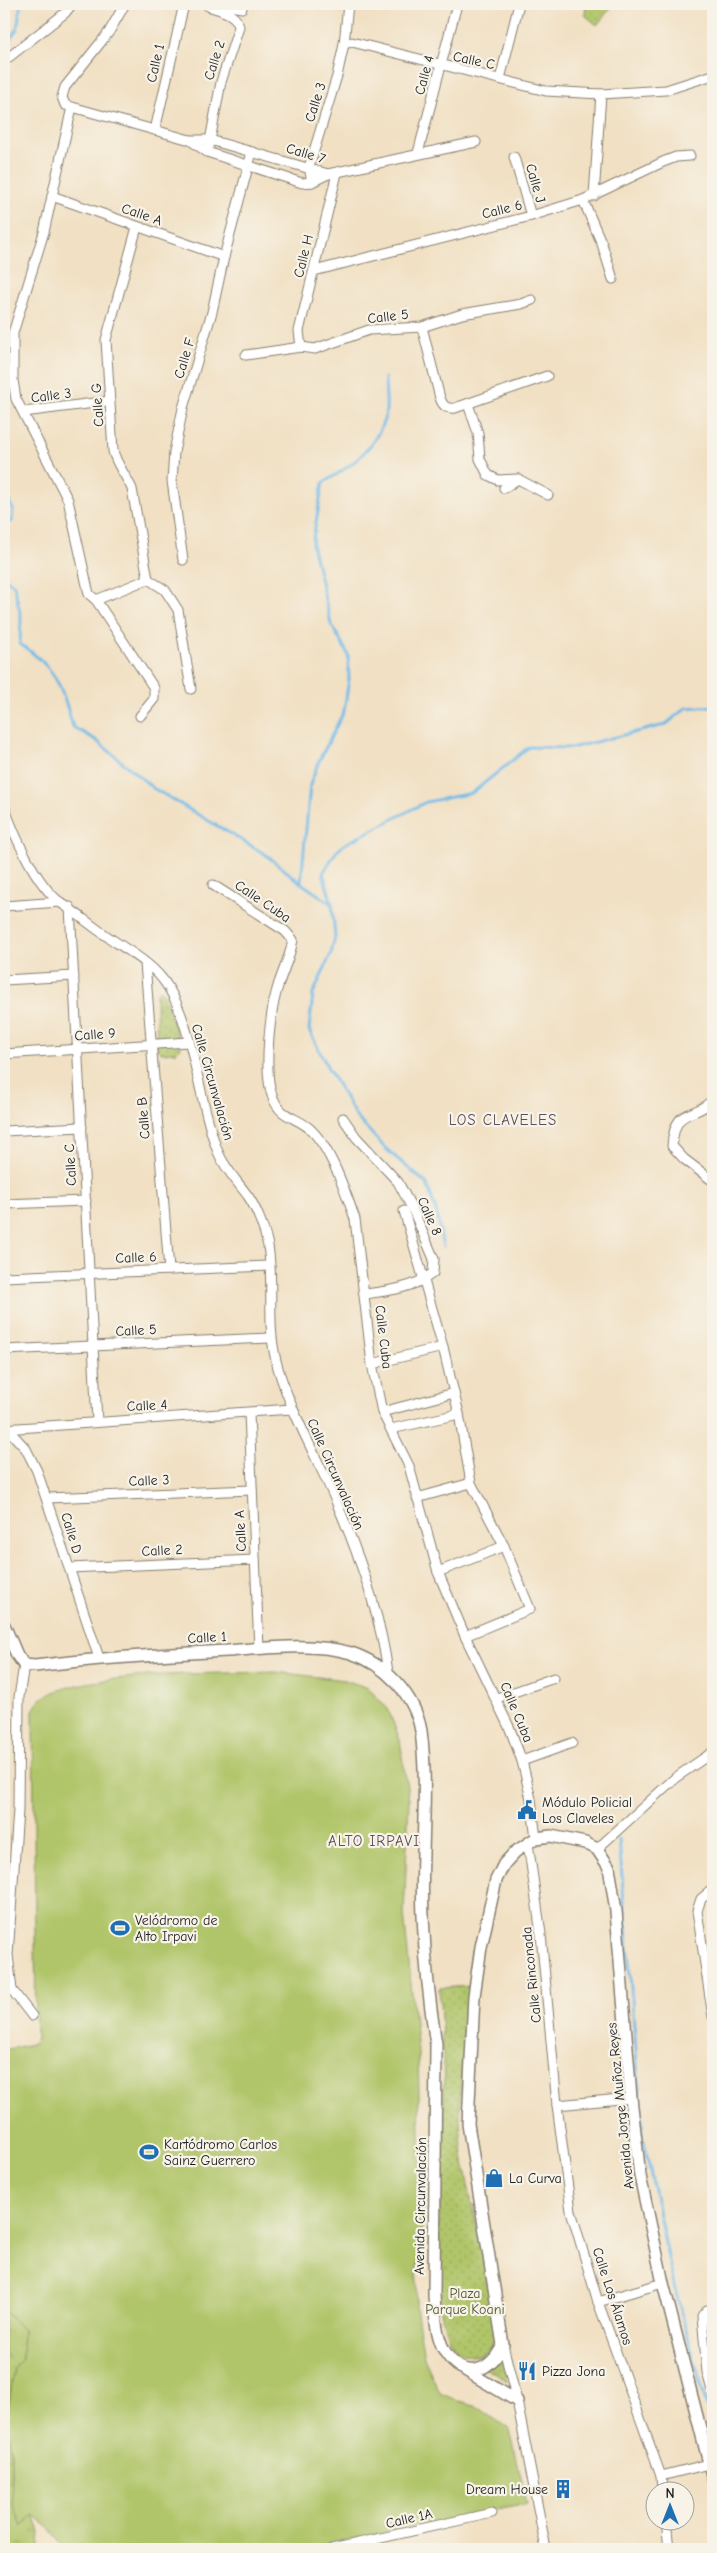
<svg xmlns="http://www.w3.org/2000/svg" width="717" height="2553" viewBox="0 0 717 2553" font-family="'Comic Neue',sans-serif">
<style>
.grass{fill:url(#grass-tufts);stroke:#667042}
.park{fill:url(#park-dots);stroke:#667042}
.pitch{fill:#b0c569;stroke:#667042}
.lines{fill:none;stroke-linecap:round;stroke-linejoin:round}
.stream{stroke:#6fbae8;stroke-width:3}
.minor-casing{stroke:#867e70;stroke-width:11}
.tertiary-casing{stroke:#867e70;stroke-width:14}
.minor{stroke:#fff;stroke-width:9}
.tertiary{stroke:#fff;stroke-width:11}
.labels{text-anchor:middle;stroke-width:4.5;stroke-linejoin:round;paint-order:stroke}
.street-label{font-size:14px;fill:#1c1c1c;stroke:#f7f3e8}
.poi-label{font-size:14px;fill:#1c1c1c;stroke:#f7f3e8;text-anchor:start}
.park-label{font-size:14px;fill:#505737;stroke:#f7f3e8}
.neighbourhood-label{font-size:15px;letter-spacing:1px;fill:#5d4e59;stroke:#f7f3e8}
</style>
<defs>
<pattern id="grass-tufts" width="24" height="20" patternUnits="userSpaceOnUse" patternTransform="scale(1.25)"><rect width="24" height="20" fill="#b0c569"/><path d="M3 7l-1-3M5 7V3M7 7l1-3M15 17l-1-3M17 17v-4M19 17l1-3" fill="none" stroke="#97a95a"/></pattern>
<pattern id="park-dots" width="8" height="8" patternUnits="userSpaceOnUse" patternTransform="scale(1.25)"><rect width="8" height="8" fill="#b0c569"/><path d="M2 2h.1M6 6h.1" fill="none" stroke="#97a95a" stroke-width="1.8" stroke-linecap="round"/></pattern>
</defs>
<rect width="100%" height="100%" fill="#f7f3e8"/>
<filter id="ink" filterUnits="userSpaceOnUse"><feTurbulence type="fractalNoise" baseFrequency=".02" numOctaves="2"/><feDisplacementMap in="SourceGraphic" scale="10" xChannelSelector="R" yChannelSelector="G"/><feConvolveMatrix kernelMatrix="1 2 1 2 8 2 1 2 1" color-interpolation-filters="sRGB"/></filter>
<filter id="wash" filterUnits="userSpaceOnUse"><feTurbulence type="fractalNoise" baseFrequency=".0096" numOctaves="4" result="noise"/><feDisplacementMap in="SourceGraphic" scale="20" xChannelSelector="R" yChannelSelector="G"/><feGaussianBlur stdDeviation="1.12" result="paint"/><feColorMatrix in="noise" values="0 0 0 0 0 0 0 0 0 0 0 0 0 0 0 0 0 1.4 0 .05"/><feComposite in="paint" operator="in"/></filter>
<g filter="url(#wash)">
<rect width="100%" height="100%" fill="#f1e0c3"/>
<g class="grass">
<polygon points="4,2310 23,2330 22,2359 14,2368 6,2426 11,2448 11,2479 22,2527 34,2516 40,2531 39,2549 4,2549"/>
<polygon points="502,2355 507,2381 485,2368"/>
</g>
<g class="park">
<polygon points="586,4 614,4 597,25 585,15"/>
<polygon points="160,990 164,994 180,1043 181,1048 177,1052 161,1053 157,1049 156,994"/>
<path d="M472 1986C465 2041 455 2100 463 2156 472 2216 491 2275 497 2335 493 2345 488 2354 476 2355 456 2356 447 2339 443 2321 431 2271 441 2210 443 2158 446 2100 443 2046 439 1988Z"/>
</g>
<path class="pitch" d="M275 1672 345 1680 368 1688 388 1709 400 1740 409 1800 404 1914 418 2053 422 2223 418 2254 416 2307 424 2358 440 2393 458 2401 475 2405 510 2430 527 2504 302 2549H66L48 2527 34 2516 22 2527 13 2504 11 2479V2448L6 2426 14 2368 22 2359 23 2330 4 2310V2050L36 2043 33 1710C36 1706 39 1700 42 1698 83 1671 223 1674 275 1672Z"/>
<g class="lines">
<g class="stream">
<polyline points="4,46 17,29 21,4"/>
<polyline points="4,492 13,510 12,521 4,525"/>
<path d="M4 577 14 585 21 617 20 644C57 668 61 686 73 727L96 740 153 788 265 854 301 883 332 904 335 937 331 954 313 994 309 1030 329 1070 357 1118 386 1149 427 1184 437 1214 443 1247"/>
<path d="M301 883 310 785 318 763 344 711 349 680 348 654 331 624 312 544 323 483C351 466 375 450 385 417 388 406 385 390 385 378"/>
<polyline points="332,904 323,873 336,852 345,844 426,802 472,793 529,747 571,748 665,725 686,708 713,706"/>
<polyline points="619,1839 643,2137 674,2286 713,2428"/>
</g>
</g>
</g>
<g filter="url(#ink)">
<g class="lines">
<g class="minor-casing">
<g id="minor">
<polyline points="125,4 109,32 65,87 62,97 65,105 190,140 210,140 328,174"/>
<polyline points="217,4 242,8 243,4"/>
<path d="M208 6C219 10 237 13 239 27L221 82 209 146"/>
<polyline points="344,44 352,42 546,91 601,94 666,90 713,75"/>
<polyline points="4,61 65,13 72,4"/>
<polyline points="500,79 519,4"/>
<polyline points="72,107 44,232 13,333 13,380 16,399 68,500 89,594 96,600 154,688 154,699 140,716"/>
<polyline points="155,130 184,4"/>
<polyline points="190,140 207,152 302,183 312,182 328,174 476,142"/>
<polyline points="418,153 457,4"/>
<polyline points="514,157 531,216"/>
<polyline points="312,182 309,167 337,76 344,44 348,4"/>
<polyline points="52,196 224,257"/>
<polyline points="594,196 601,94"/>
<polyline points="583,200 602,244 613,279"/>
<path d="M137 227 106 340 113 451C117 466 126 475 132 489L148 579"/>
<polyline points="314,271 531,216 583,200 663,162 676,157 690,156"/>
<path d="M422 327 440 398C443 406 446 409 455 408L547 376"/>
<polyline points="301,347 299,331 337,173"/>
<polyline points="246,355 301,347 315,349 369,330 422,327 462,314 521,304 532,300"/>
<polyline points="468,404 478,433 480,459 488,475 498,480 518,479"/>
<polyline points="24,412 110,401"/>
<polyline points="504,488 518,479 548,495"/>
<polyline points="183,560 172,481 174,452 183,408 212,312 224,257 252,152"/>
<polyline points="148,579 165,590 178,610 191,689"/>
<polyline points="96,600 148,579"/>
<path d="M4 806C14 835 36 885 61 903 75 912 87 922 101 932 124 949 153 962 168 987 195 1031 198 1102 218 1152 225 1169 237 1181 248 1196 257 1209 265 1231 268 1246 275 1289 265 1325 278 1368 292 1415 316 1455 335 1499 359 1554 380 1613 388 1672"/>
<path d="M213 885 285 931 293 940C290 956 284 968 279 983 270 1009 262 1076 274 1100 281 1117 296 1117 309 1128 330 1146 346 1193 355 1219L372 1364 382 1412 409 1466 438 1572 465 1636 510 1729 522 1761 531 1799 536 1838"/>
<polyline points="4,906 60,902"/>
<polyline points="70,907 97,1422"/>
<polyline points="145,963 169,1270"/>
<polyline points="4,980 74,976"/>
<polyline points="4,1054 188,1042"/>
<path d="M713 1099C694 1121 675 1104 672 1146L684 1159 713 1181"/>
<path d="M343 1118 356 1137 398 1182 413 1210 434 1259 433 1273C414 1288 389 1291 365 1294"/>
<polyline points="4,1131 82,1127"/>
<polyline points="4,1204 86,1201"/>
<polyline points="404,1211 443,1347 459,1414 471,1483 504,1546 530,1609 465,1636"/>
<polyline points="4,1277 269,1266"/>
<polyline points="4,1350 270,1338"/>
<polyline points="372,1364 443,1347"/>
<polyline points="382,1412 454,1393"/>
<polyline points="249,1413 259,1649"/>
<polyline points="4,1425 26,1449 37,1471 99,1658"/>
<polyline points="4,1429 292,1409"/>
<polyline points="391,1429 459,1414"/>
<polyline points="47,1498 252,1490"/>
<polyline points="417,1498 471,1483"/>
<polyline points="69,1568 255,1560"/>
<polyline points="438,1572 504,1546"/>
<polyline points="24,1665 19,1697 18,1810 8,1955 12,1990 32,2016"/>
<polyline points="497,1698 554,1678"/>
<polyline points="522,1761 572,1743"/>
<polyline points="528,1843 541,1934 557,2105 571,2211 598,2302 661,2476 662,2490"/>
<polyline points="597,1849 675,1778 713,1752"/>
<polyline points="713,1889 701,1899 697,1911 713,2017"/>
<polyline points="557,2105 631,2098"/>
<polyline points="598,2302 663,2283"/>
<polyline points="713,2315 707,2310 702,2316 707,2372 713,2394"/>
<polyline points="503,2345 517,2401 546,2549"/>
<polyline points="661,2476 709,2464"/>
<polyline points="666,2520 669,2549"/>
<polyline points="332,2549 492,2513"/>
</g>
</g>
<g class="tertiary-casing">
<g id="tertiary">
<path d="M4 1625 17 1655 24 1665 35 1666C99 1658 163 1654 227 1651 265 1648 315 1642 351 1653 385 1664 415 1695 421 1731 429 1792 420 1855 423 1916 425 1959 429 2001 436 2044L434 2294C435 2312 435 2331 443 2348 460 2380 488 2376 503 2345L468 2124 474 1996 481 1947 496 1880 504 1864 515 1852 536 1838 551 1836 585 1843 597 1849 609 1867 616 1911 631 2098 640 2176 663 2283 713 2479"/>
<polyline points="465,2370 517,2401"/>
</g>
</g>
<use href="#minor" class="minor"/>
<use href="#tertiary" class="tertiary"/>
</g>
</g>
<defs>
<g id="civic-bare" transform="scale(1.5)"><path d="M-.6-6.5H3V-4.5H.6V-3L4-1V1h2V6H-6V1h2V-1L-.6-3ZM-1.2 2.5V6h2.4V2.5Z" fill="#1f6fb2" stroke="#f7f3e8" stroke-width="2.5" paint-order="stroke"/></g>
<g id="stadium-bare" transform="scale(1.5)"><path d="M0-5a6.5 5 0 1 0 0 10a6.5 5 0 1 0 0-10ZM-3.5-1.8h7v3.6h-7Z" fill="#1f6fb2" stroke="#f7f3e8" stroke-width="2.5" paint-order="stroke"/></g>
<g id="shop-bare" transform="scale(1.5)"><path d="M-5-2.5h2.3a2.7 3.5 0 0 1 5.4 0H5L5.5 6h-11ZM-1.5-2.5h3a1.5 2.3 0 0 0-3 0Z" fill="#1f6fb2" stroke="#f7f3e8" stroke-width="2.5" paint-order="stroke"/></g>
<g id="restaurant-bare" transform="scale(1.5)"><path d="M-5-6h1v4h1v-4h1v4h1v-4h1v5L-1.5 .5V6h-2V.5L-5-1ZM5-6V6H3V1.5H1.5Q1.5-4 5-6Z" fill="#1f6fb2" stroke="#f7f3e8" stroke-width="2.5" paint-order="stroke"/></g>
<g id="building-bare" transform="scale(1.5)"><path d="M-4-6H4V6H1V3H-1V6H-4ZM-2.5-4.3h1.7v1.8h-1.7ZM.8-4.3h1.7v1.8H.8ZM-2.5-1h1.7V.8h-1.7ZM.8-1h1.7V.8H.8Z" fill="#1f6fb2" stroke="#f7f3e8" stroke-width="2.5" paint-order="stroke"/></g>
</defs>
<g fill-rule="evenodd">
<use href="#civic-bare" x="527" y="1810"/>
<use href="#stadium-bare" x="120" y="1928"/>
<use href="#stadium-bare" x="149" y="2152"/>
<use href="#shop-bare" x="494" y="2178"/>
<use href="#restaurant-bare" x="527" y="2371"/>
<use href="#building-bare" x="563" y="2489"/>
</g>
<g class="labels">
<g class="street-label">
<text transform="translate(214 60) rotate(-73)" y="5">Calle 2</text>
<text transform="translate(474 60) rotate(12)" y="5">Calle C</text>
<text transform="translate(155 63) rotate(-77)" y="5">Calle 1</text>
<text transform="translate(424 75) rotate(-75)" y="5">Calle 4</text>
<text transform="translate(315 102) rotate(-72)" y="5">Calle 3</text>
<text transform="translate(306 153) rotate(17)" y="5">Calle 7</text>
<text transform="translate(536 183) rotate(74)" y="5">Calle J</text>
<text transform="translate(502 209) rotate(-14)" y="5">Calle 6</text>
<text transform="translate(142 214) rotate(19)" y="5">Calle A</text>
<text transform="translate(303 256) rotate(-76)" y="5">Calle H</text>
<text transform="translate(388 316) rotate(-6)" y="5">Calle 5</text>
<text transform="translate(184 358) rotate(-73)" y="5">Calle F</text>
<text transform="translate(51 395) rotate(-7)" y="5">Calle 3</text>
<text transform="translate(97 405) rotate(-94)" y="5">Calle G</text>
<text transform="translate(263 901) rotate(34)" y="5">Calle Cuba</text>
<text transform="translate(95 1034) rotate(-4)" y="5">Calle 9</text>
<text transform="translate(213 1082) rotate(74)" y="5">Calle Circunvalación</text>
<text transform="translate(143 1118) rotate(-95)" y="5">Calle B</text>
<text transform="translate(70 1165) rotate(-93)" y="5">Calle C</text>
<text transform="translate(430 1216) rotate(66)" y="5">Calle 8</text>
<text transform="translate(136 1257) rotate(-2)" y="5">Calle 6</text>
<text transform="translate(136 1330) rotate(-3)" y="5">Calle 5</text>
<text transform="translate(384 1337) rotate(83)" y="5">Calle Cuba</text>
<text transform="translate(147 1405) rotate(-3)" y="5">Calle 4</text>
<text transform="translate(336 1474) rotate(66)" y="5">Calle Circunvalación</text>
<text transform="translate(149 1480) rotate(-2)" y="5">Calle 3</text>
<text transform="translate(240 1531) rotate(-93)" y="5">Calle A</text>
<text transform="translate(72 1533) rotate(73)" y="5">Calle D</text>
<text transform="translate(162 1550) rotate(-3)" y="5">Calle 2</text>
<text transform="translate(207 1637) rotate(-3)" y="5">Calle 1</text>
<text transform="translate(517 1712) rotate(67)" y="5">Calle Cuba</text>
<text transform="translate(531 1975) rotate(-96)" y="5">Calle Rinconada</text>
<text transform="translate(620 2106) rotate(-96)" y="5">Avenida Jorge Muñoz Reyes</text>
<text transform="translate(420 2206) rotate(-89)" y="5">Avenida Circunvalación</text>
<text transform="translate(613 2296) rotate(72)" y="5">Calle Los Álamos</text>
<text transform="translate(409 2518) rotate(-13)" y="5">Calle 1A</text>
</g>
<g class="poi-label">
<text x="542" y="1807">Módulo Policial<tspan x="542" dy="16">Los Claveles</tspan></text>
<text x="135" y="1925">Velódromo de<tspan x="135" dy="16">Alto Irpavi</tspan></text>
<text x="164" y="2149">Kartódromo Carlos<tspan x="164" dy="16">Sainz Guerrero</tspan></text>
<text x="509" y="2183">La Curva</text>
<text x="542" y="2376">Pizza Jona</text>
<text x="548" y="2494" text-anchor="end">Dream House</text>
</g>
<g class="park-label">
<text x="465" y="2298">Plaza<tspan x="465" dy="16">Parque Koani</tspan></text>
</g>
<g class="neighbourhood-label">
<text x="503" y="1125">LOS CLAVELES</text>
<text x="374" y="1846">ALTO IRPAVI</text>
</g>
</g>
<rect width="717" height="2553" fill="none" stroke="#f7f3e8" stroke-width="20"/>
<g transform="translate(670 2506)"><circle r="24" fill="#f7f3e8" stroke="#9f9d96"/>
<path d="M0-4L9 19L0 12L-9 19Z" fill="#1f6fb2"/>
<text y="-8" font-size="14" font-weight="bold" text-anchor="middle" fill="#1c1c1c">N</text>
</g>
</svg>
